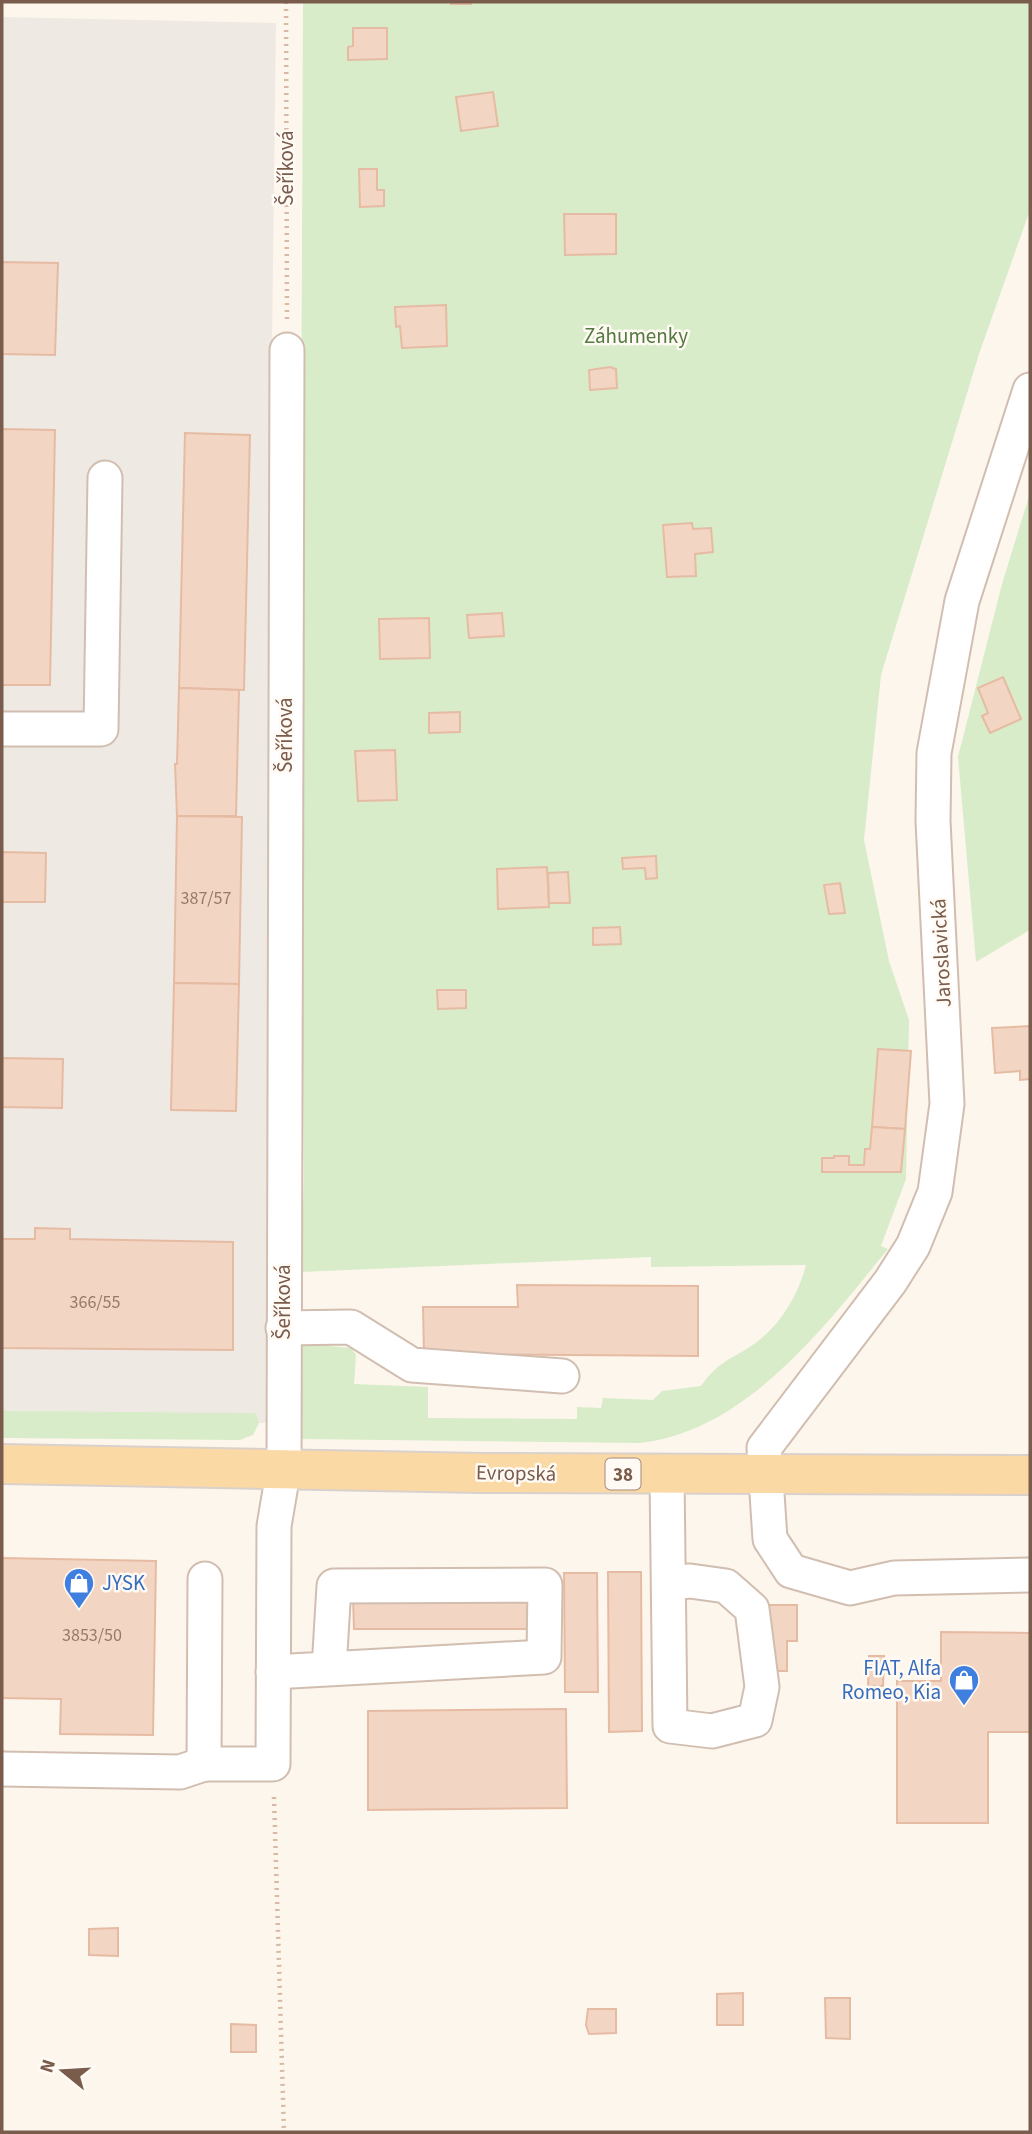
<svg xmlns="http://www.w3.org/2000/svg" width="1032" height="2134" viewBox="0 0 1032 2134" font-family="'Source Sans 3',sans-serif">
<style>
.industrial{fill:#efe9e4}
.green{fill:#d8ecc9}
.building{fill:#f3d5c3;stroke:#e6bba3;stroke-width:2}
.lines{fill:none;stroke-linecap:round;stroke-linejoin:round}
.minor-casing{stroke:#d1beb0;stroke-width:37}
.major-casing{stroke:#dad1cd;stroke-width:42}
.path{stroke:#d9b8a5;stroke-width:4.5;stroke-dasharray:2 5;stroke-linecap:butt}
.minor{stroke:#fff;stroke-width:33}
.major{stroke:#fbd9a5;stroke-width:38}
.labels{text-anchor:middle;stroke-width:5;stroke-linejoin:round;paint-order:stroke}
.number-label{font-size:18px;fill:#987a6a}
.shield{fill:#fffaf3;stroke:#a28b7f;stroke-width:2}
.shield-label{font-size:19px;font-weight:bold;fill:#7a5c4d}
.street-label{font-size:21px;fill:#7a5c4d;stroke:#fffaf3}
.park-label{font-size:21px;fill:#537a41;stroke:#fffaf3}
.shop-label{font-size:21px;fill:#366cbe;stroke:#fffaf3;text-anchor:start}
</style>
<rect width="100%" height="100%" fill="#fdf6ec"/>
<polygon class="industrial" points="2,17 276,23 269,583 268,1423 2,1421"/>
<g class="green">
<path d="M303 2H1030V210L979 354 881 675 864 840 889 961 909 1020 906 1179 881 1246 888 1249C825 1326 746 1432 639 1443L303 1439 297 1433 299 1347 308 1344 351 1348 356 1355 354 1384 428 1387V1418L577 1419V1407L601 1408 603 1398 653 1400 662 1391 701 1386C719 1361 727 1362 751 1346 779 1328 798 1296 806 1265L651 1267V1257L301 1272 304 1181 300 724Z"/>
<polygon points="1030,493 1030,930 976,962 958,757 1002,584"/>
<polygon points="2,1411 256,1413 259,1423 253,1435 240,1440 2,1438"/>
</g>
<g class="building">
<rect x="451" y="2" width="20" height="2"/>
<polygon points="353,28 387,28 387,59 348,60 348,47 353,46"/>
<polygon points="493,92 498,126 461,131 456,97"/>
<polygon points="359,169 377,169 377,190 384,190 384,206 360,207"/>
<polygon points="564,214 616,214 616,254 565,255"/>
<polygon points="2,262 58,263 55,355 2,354"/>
<polygon points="446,305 447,346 402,348 400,326 396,327 395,307"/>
<polygon points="610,367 616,369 617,388 590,390 589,370"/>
<polygon points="2,429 55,430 50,685 2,685"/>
<polygon points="185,433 250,435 244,690 179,688"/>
<polygon points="692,523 693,529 711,528 713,552 695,554 696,576 667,577 663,525"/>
<polygon points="502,613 504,636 469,638 467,615"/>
<polygon points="429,618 430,658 380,659 379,619"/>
<polygon points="1003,677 1021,719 990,733 982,716 988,713 978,688"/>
<polygon points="179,688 239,690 236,816 177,816 175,764 177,764"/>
<polygon points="460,712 460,732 429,733 429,713"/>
<polygon points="395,750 397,800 358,801 355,751"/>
<polygon points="177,816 242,817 239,984 174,983"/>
<polygon points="2,852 46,853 45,902 2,902"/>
<polygon points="656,856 657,878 646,879 645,868 623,869 622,858"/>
<polygon points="547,867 549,907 498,909 497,869"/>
<polygon points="568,872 570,903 549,903 548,873"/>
<polygon points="840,883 845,913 829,914 824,885"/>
<polygon points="620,927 621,944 593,945 593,928"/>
<polygon points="174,983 239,984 236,1111 171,1110"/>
<polygon points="437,990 466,990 466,1008 438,1009"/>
<polygon points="1030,1026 1030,1079 1020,1080 1020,1071 995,1073 992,1028"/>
<polygon points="878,1049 911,1051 905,1129 872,1127"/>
<polygon points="2,1058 63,1059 62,1108 2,1107"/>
<polygon points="872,1127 905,1129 901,1172 822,1172 822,1158 834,1158 834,1156 849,1156 849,1165 864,1165 865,1149 870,1149"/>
<polygon points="35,1228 70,1229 70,1239 233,1242 233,1350 2,1348 2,1239 35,1239"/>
<polygon points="517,1285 698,1286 698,1356 424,1354 423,1307 518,1307"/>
<polygon points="2,1558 156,1561 153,1735 60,1734 61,1699 2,1698"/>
<polygon points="608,1572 641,1572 642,1731 609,1732"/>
<polygon points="564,1573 597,1573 598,1692 565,1692"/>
<polygon points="353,1599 533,1600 532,1629 354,1629"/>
<polygon points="769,1605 797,1605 797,1641 787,1641 787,1671 773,1671 773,1637 769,1637"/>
<polygon points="941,1632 1030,1633 1030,1732 988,1732 988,1823 897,1823 897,1681 941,1681"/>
<polygon points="869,1656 884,1656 883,1686 868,1686"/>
<polygon points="566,1709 567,1808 368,1810 368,1711"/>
<polygon points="118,1928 118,1956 89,1955 89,1929"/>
<polygon points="743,1993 743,2025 717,2025 717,1994"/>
<polygon points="825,1998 850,1998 850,2039 826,2038"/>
<polygon points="588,2009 616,2009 616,2033 589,2034 586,2025"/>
<polygon points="231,2024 256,2025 256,2052 231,2052"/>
</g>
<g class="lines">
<g class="minor-casing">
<g id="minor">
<polyline points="1030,390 962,601 934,753 933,821 947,1104 935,1192 913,1246 890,1282 764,1448 770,1539 791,1571 850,1588 894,1578 1030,1575"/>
<polyline points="2,729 101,729 105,478"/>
<polyline points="283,1328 351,1327 412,1365 562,1376"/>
<polyline points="667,1475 670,1726 712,1731 755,1720 762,1687 752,1609 726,1586 690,1581 669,1583"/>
<polyline points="205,1579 204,1764 273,1764 274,1526 284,1467 287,350"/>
<polyline points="273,1672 544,1657 545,1585 334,1586 329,1669"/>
<polyline points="2,1769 180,1772 204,1764"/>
</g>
</g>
<g class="major-casing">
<polyline id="major" points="2,1464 481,1473 1030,1475"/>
</g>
<g class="path">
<polyline points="286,2 287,319"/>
<polyline points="274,1797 284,2132"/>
</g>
<use href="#minor" class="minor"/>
<use href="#major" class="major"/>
</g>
<defs>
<g id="shop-pin" transform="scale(1.575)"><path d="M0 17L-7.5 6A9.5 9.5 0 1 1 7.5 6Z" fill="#3f7fe0" stroke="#fffaf3"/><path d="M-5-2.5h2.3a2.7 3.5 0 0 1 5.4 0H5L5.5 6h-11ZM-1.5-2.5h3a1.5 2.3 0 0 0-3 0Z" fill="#fff"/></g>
</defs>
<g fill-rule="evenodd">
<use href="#shop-pin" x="79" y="1583"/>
<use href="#shop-pin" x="964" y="1680"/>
</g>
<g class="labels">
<g class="number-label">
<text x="206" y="904">387/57</text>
<text x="95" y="1308">366/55</text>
<text x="92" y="1641">3853/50</text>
</g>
<rect class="shield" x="605.5" y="1458.5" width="35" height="31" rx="5"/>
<g class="shield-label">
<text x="623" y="1481">38</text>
</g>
<g class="street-label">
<text transform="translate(286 168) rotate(-90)" y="7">Šeříková</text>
<text transform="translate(285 735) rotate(-90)" y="7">Šeříková</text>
<text transform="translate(941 953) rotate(-93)" y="7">Jaroslavická</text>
<text transform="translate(283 1302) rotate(-90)" y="7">Šeříková</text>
<text transform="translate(516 1473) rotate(1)" y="7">Evropská</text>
</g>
<g class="park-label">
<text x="636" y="343">Záhumenky</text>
</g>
<g class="shop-label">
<text x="102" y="1590">JYSK</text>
<text x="941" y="1675" text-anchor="end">FIAT, Alfa<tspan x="941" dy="24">Romeo, Kia</tspan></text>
</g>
</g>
<rect width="1032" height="2134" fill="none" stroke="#7a5c4d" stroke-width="7"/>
<g transform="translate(63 2071) rotate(288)" stroke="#fffaf3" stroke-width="5" paint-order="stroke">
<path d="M0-5L12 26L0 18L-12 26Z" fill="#7a5c4d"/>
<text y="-10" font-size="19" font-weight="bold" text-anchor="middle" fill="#7a5c4d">N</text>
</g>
</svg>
